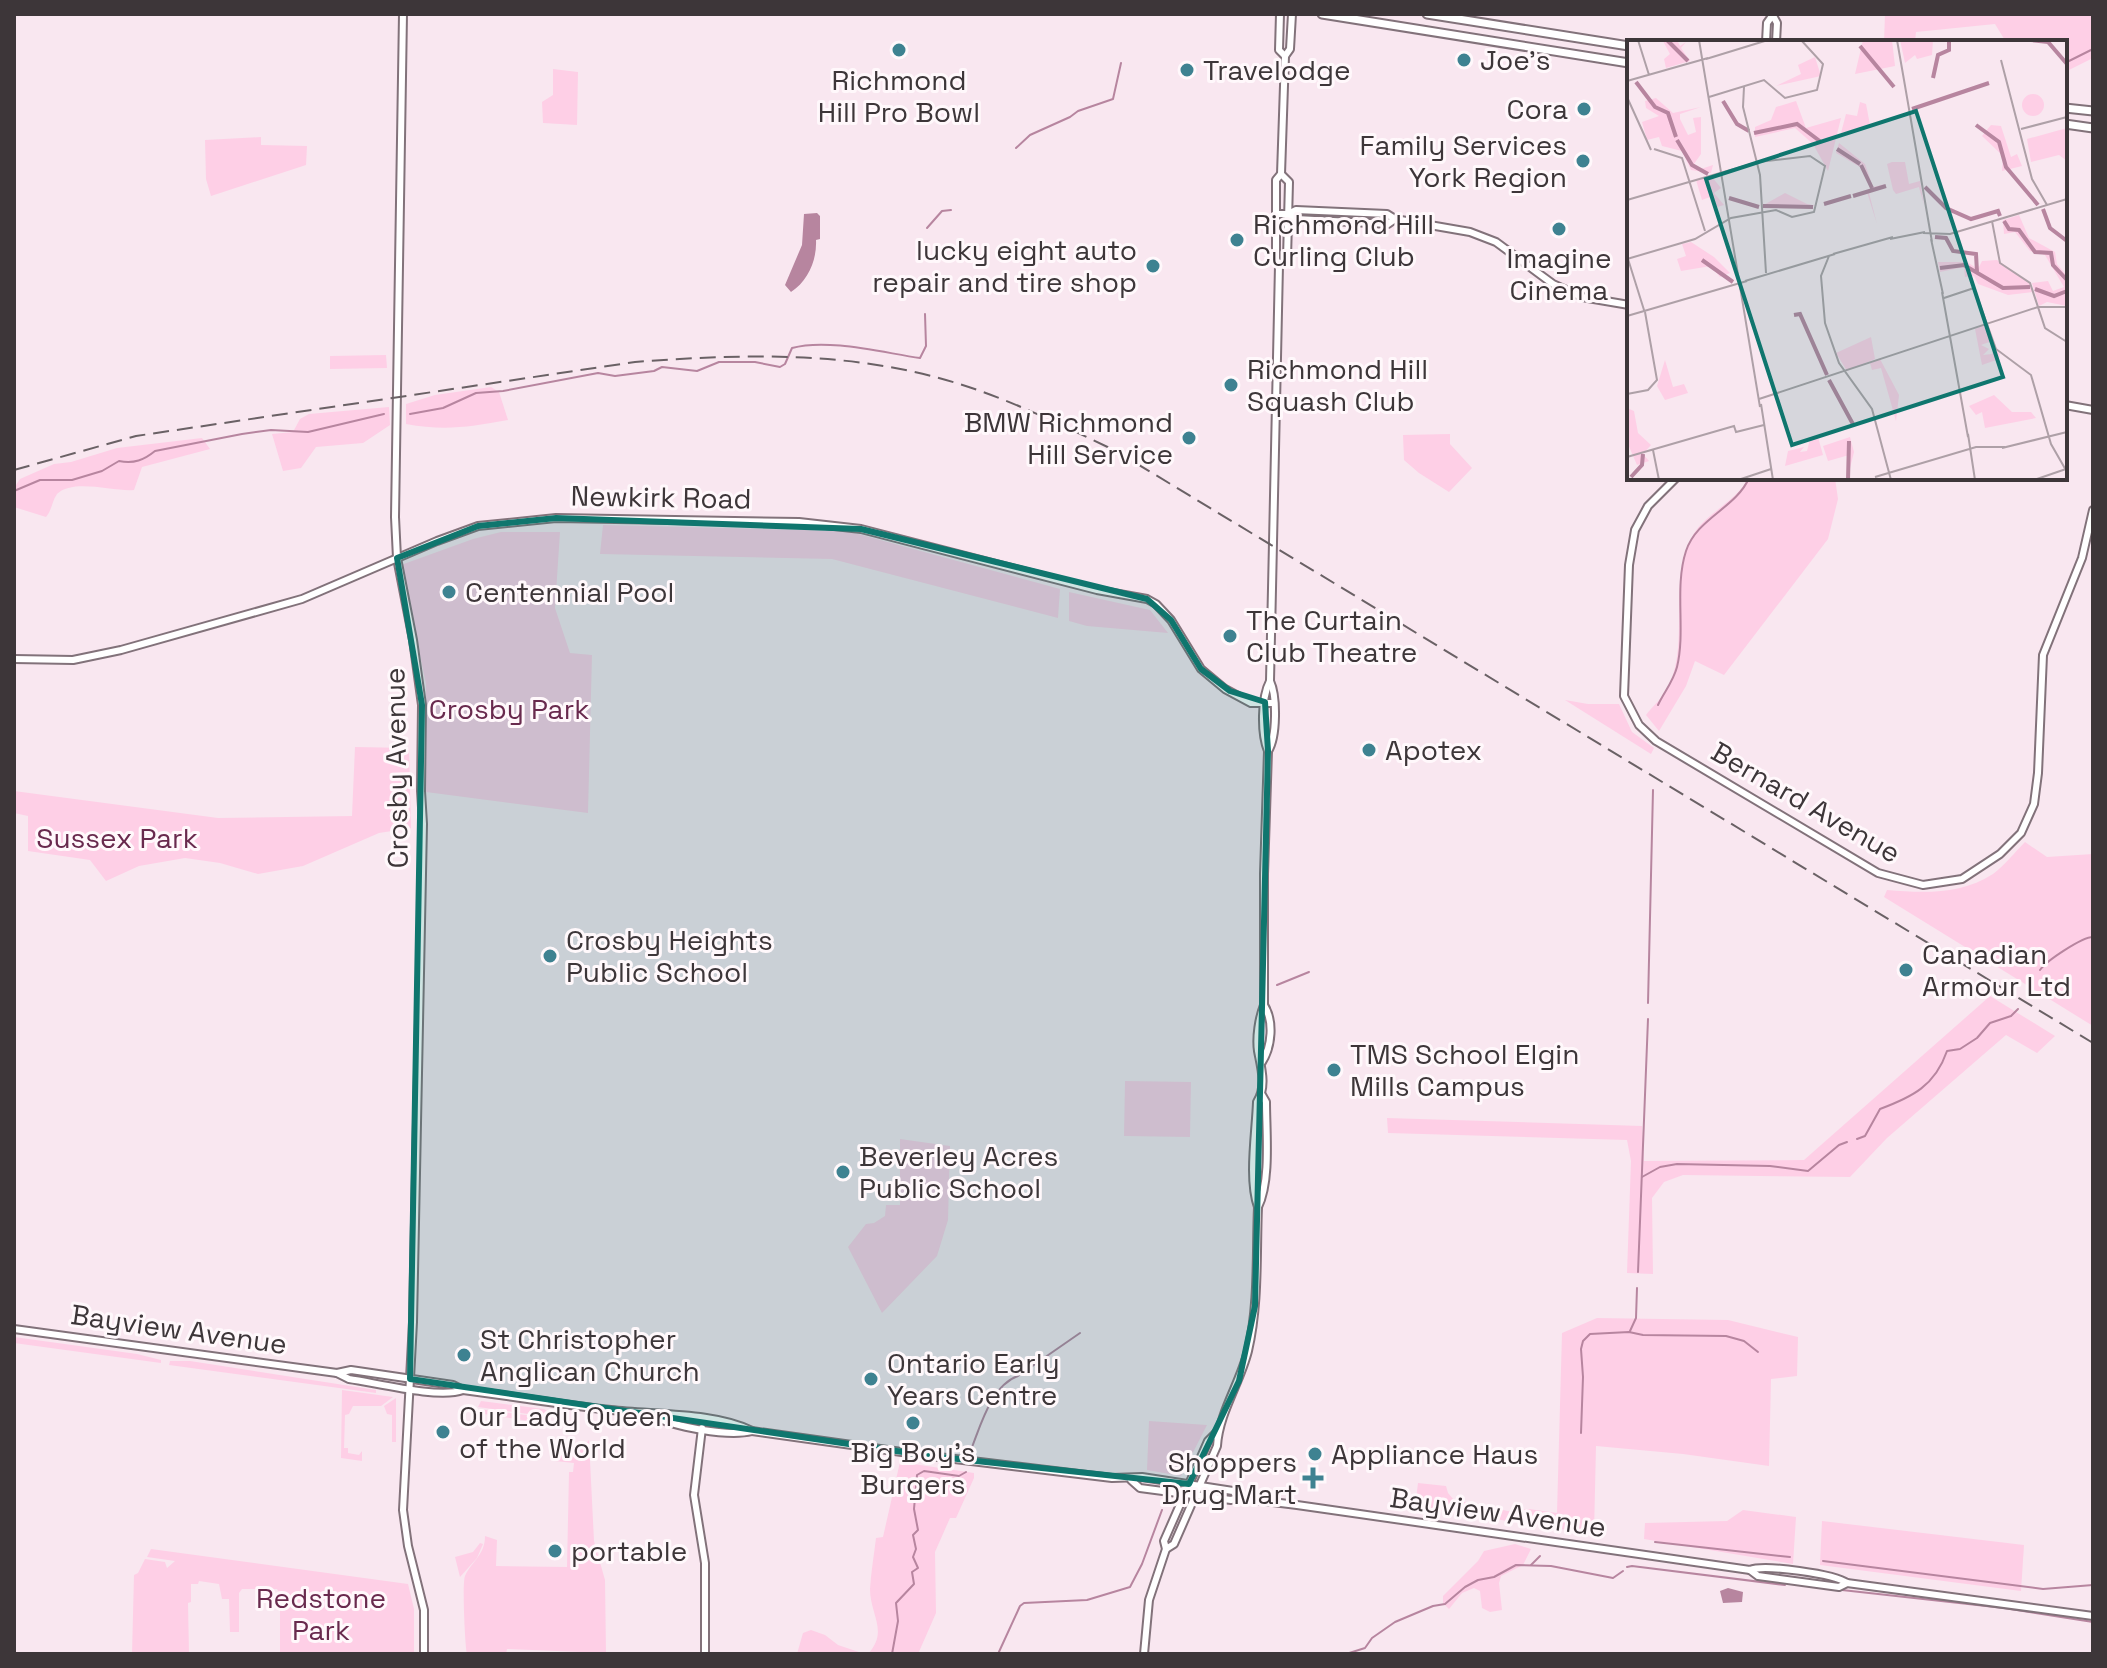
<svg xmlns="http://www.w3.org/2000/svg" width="2107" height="1668" viewBox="0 0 2107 1668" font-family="'Space Grotesk',sans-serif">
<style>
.green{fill:#fecfe6}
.water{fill:#b7859f}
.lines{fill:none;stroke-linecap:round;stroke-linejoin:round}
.stream{stroke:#b7859f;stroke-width:2}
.secondary-casing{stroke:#82727a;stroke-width:10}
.primary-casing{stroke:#82727a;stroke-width:11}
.secondary{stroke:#fff;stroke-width:6}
.primary{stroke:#fff;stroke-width:7}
.rail{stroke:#6a6165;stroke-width:2;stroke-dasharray:16 8;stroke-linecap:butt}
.marked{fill:#0f766e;fill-opacity:0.2;stroke:#0f766e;stroke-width:6;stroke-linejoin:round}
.poi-dot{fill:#3e8291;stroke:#fff8fb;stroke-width:3}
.labels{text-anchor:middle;stroke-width:6;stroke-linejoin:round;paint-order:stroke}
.poi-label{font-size:28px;fill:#3d3639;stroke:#fff8fb;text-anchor:start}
.street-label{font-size:28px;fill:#3d3639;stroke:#fff8fb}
.park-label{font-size:28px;fill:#692a4e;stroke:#fff8fb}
.inset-river{fill:none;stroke:#b7859f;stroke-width:4}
.inset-road{fill:none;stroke:#aea0a7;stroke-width:2}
.view{fill:#0f766e;fill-opacity:0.15;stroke:#0f766e;stroke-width:4}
.inset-edge{fill:none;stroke:#3d3639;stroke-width:4}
</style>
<rect width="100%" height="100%" fill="#f9e7f0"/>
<g class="green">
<polygon points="1885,14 2093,14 2093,58 2065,72 2065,42 2006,42 1995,24 1916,32 1915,42 1884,42"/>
<polygon points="553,69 578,72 577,125 543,123 542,102 553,95"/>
<polygon points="261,137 261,145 307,146 306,165 211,196 206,179 205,140"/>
<polygon points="386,355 387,368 330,369 330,356"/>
<path d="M491 387 499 392 508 420C470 427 444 431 406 424V404L435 395Z"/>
<polygon points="389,407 390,425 363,443 316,447 301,468 283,471 272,434 293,432 300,419 309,414"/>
<polygon points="1450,434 1450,444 1472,468 1449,492 1419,473 1404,460 1403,435"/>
<path d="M202 438 210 449 142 467 134 490C114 492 73 478 57 494 52 501 52 510 46 517L14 507V488L20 479 54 464 71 462 117 448Z"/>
<path d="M1749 478H1835L1838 499 1828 539 1724 675 1695 661 1686 686 1659 731 1646 715C1653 706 1664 696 1669 686 1690 639 1667 580 1693 535 1705 514 1734 503 1749 478Z"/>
<polygon points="603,525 847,531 1060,589 1058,618 832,559 600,554"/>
<polygon points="501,532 560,532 555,608 570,653 592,655 588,813 426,792 426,684 401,565 473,539"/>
<polygon points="1069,592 1150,610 1168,633 1087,626 1069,621"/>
<polygon points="1565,700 1588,704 1619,704 1632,732 1654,748 1651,754"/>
<polygon points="355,747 409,748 411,828 379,833 303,866 258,874 220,863 185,858 139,866 106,881 90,860 28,851 28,816 14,813 14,791 218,818 352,816"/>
<path d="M2025 842 2047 857 2093 854V1026L1884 897 1887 890C1923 893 1961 895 1993 874 2004 866 2015 852 2025 842Z"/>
<polygon points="1990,996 2055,1036 2037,1053 2006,1035 1887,1138 1850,1177 1683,1175 1664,1182 1652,1198 1653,1274 1627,1273 1631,1161 1627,1140 1388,1133 1387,1118 1642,1126 1644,1161 1804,1160"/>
<polygon points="1125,1081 1191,1082 1190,1137 1124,1136"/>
<polygon points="900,1139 950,1146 948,1220 937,1256 882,1313 848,1247 866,1224 874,1223 885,1216 886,1205 900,1205"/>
<polygon points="1597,1318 1728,1320 1798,1337 1797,1376 1771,1379 1769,1466 1683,1454 1596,1446 1594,1534 1415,1507 1418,1483 1446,1486 1448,1493 1454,1500 1508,1511 1529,1509 1557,1513 1562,1333"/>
<polygon points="14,1337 137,1354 161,1360 161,1363 14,1343"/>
<polygon points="170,1361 190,1361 376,1390 376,1393 169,1365"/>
<polygon points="342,1390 393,1397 381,1406 353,1406 349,1414 345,1415 344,1448 348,1448 348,1453 359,1455 362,1451 362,1461 341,1458"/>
<polygon points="396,1398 396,1442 392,1442 392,1415 387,1414 384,1406"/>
<polygon points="481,1401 544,1409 549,1412 550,1417 478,1407"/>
<polygon points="478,1409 550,1418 549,1423 542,1428 542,1423 484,1414 483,1419 479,1415"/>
<polygon points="1149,1421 1207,1425 1181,1476 1147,1470"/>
<path d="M589 1440 594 1541 605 1580 606 1653 507 1649 506 1654H467C465 1646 462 1583 465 1576 472 1561 485 1555 485 1536L497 1540 496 1566 567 1567 569 1472H573L574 1463 555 1461 556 1443H560L566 1451C578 1455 582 1449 589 1440Z"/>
<path d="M900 1462 974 1473V1478L956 1518H950L935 1552 936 1613 918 1654H868C889 1631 870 1615 870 1589 871 1572 874 1555 876 1538L883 1537Z"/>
<polygon points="1743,1510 1796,1517 1793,1564 1644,1539 1645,1523 1727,1521"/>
<polygon points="1822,1521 2024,1545 2021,1591 1820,1565"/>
<polygon points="480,1543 483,1544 477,1558 460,1577 455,1557 473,1552"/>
<polygon points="1515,1544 1531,1549 1523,1565 1501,1576 1499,1583 1502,1610 1490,1612 1482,1608 1480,1591 1474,1588 1462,1593 1449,1609 1443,1603 1443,1596 1478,1561 1484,1551"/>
<polygon points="151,1549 408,1584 414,1609 414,1654 280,1654 280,1594 277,1589 242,1589 239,1593 239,1632 230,1632 229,1599 222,1599 219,1584 199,1581 198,1584 191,1584 191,1602 188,1603 189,1654 132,1654 134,1575 138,1573 145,1559 165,1562 167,1568 175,1561 147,1557"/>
<polygon points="811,1630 825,1635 838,1645 865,1654 797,1654 803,1633"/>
</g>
<g class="water">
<path d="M817 213 820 216V239L816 240C817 260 808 281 791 292L785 285 802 245 804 214Z"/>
<polygon points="1728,1588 1743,1592 1742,1602 1723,1603 1720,1591"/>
</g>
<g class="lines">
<g class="stream">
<polyline points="2065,63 2093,49"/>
<polyline points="1016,148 1030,135 1070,117 1078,111 1113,99 1121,63"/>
<polyline points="927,228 942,211 951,210"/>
<path d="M410 414 443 408 476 393 503 391 598 373 615 376 654 371 662 367 697 371 719 362H755L780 367 785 364 792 348C828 338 884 353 920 358L926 346 925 314"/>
<path d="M14 491 40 480H72L102 471 119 461C134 464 144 460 155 451L242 434 271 430 308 432 384 414"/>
<path d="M1658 705C1664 692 1673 682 1677 667 1686 630 1674 588 1686 551 1697 518 1736 508 1749 478"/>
<path d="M2040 970C2046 961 2082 937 2093 937"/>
<polyline points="1277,985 1309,972"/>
<polyline points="1648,1003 1653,790"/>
<path d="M1857 1139 1865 1136 1880 1109C1912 1097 1935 1086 1947 1051L1960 1049 1977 1038 1990 1023 2011 1016 2018 1009"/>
<polyline points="1642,1177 1660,1167 1677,1164 1770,1166 1808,1171 1839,1145 1847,1142"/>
<polyline points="1638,1272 1648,1019"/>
<polyline points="1630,1331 1636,1318 1637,1288"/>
<polyline points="1581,1433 1583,1377 1581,1349 1583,1341 1590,1334 1629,1332 1643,1335 1726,1336 1744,1341 1758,1352"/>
<path d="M972 1447C981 1424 992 1385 1018 1376L1080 1333"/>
<polyline points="1655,1542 1790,1557"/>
<polyline points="1823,1561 2043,1589 2093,1585"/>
<polyline points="1531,1565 1540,1556"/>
<polyline points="1627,1567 1632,1566 1785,1585"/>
<polyline points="1824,1588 2004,1608 2093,1622"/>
<polyline points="892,1654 898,1621 896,1603 914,1584 912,1572 918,1568 913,1557 916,1549 913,1535 918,1530 914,1509 917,1475 924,1471 959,1476 966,1472"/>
<polyline points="998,1654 1020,1606 1024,1603 1087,1600 1130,1587 1142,1564 1162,1510"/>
<polyline points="1346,1654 1365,1648 1372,1638 1395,1622 1433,1606 1445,1604 1465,1587 1478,1580 1494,1577 1516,1565 1551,1566 1613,1578 1623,1571"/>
</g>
<g class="secondary-casing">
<g id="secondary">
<polyline points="403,14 395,517 397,558 413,640 422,705 421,791 423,824 413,1322 403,1510 408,1546 424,1610 424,1654"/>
<polyline points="1280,14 1279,50 1285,56"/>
<polyline points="1772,14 1777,23 1776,42"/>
<polyline points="1766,42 1767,23 1772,16"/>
<polyline points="1276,214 1288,214 1296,210 1387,214 1395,219 1470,232 1496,242 1553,284 1582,297 1629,305"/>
<polyline points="1288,214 1296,219 1388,224 1395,219"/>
<polyline points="1279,265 1287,259 1289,182 1281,174"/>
<polyline points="2065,405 2093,410"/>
<polyline points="1676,478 1648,506 1635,530 1629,565 1624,696 1639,725 1656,741 1878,873 1923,885 1962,879 2000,854 2021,833 2034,804 2038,773 2043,655 2082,558 2093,510"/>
<polyline points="14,659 73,660 121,650 302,599 437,541 478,526 556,518 799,522 861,529 1097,590 1147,599 1156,604 1171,620 1201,669 1225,689 1251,703 1274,703"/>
<path d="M1268 751C1277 737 1277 696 1270 681"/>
<path d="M1262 1062C1272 1046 1274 1021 1264 1005"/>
<path d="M1258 1207C1271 1181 1266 1131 1266 1102L1262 1095"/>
<path d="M14 1329 337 1373 349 1379C377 1383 439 1399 463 1390"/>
<path d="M337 1373 351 1370 453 1385 463 1390C512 1396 562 1405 611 1410 652 1415 716 1412 752 1431L930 1456 1112 1478 1142 1477 1233 1491 1239 1498"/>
<path d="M651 1415C674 1427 728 1437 752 1431"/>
<polyline points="702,1428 694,1495 705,1563 705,1654"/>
<path d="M1131 1480 1140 1488 1231 1500 1239 1498 1297 1505 1750 1570C1764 1564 1835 1574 1847 1583L2093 1616"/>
<path d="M1166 1549 1174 1544 1217 1446C1219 1413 1240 1383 1248 1351 1259 1304 1256 1254 1258 1207 1248 1179 1256 1132 1257 1102 1267 1087 1261 1067 1258 1051 1256 1037 1259 1018 1264 1005V874L1268 751C1261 734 1261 698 1270 681L1279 265 1276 259V180L1281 174 1285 56 1290 49 1292 14"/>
<polyline points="1750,1570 1758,1576 1839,1587 1847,1583"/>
<polyline points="1144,1654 1149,1600 1166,1549 1164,1541 1208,1441 1218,1431"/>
</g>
</g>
<g class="primary-casing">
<g id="primary">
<polyline points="1322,14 1629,63"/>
<polyline points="1427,14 1629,46"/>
<polyline points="2065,108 2093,111"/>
<polyline points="2065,124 2093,128"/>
</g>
</g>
<use href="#secondary" class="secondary"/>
<use href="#primary" class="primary"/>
<path class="rail" d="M14 470 136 436 635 362C739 354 846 351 946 380 1006 397 1061 425 1116 451L2093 1043"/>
</g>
<path class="marked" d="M556 518 861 529 1147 599 1171 620 1201 669 1230 691 1265 702 1268 751 1255 1306 1239 1381 1189 1484 930 1456 410 1379 422 705 397 558 478 526Z"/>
<g class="poi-dot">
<circle cx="899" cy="50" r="8"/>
<circle cx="1464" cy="60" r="8"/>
<circle cx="1187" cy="70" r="8"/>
<circle cx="1584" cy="109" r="8"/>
<circle cx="1583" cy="161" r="8"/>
<circle cx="1559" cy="229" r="8"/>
<circle cx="1237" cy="240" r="8"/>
<circle cx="1153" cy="266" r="8"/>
<circle cx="1231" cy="385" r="8"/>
<circle cx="1189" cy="438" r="8"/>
<circle cx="449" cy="592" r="8"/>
<circle cx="1230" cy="636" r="8"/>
<circle cx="1369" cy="750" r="8"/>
<circle cx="550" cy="956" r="8"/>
<circle cx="1906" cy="970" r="8"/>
<circle cx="1334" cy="1070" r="8"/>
<circle cx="843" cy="1172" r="8"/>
<circle cx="464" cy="1355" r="8"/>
<circle cx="871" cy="1379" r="8"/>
<circle cx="913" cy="1423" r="8"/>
<circle cx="443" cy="1432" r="8"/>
<circle cx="1315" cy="1454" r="8"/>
<path d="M1309 1466h8v8h8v8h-8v8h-8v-8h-8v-8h8z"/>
<circle cx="555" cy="1551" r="8"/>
</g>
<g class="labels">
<g class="poi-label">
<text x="1480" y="70">Joe's</text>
<text x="1203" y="80">Travelodge</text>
<text x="899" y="90" text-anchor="middle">Richmond<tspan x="899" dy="32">Hill Pro Bowl</tspan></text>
<text x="1568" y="119" text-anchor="end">Cora</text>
<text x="1567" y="155" text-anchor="end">Family Services<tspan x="1567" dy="32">York Region</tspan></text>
<text x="1253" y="234">Richmond Hill<tspan x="1253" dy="32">Curling Club</tspan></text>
<text x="1137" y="260" text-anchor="end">lucky eight auto<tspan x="1137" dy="32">repair and tire shop</tspan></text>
<text x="1559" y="268" text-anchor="middle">Imagine<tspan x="1559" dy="32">Cinema</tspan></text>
<text x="1247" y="379">Richmond Hill<tspan x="1247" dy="32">Squash Club</tspan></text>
<text x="1173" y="432" text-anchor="end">BMW Richmond<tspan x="1173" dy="32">Hill Service</tspan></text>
<text x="465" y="602">Centennial Pool</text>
<text x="1246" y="630">The Curtain<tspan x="1246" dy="32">Club Theatre</tspan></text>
<text x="1385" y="760">Apotex</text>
<text x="566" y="950">Crosby Heights<tspan x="566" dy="32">Public School</tspan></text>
<text x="1922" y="964">Canadian<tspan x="1922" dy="32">Armour Ltd</tspan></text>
<text x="1350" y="1064">TMS School Elgin<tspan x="1350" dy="32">Mills Campus</tspan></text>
<text x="859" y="1166">Beverley Acres<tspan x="859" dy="32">Public School</tspan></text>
<text x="480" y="1349">St Christopher<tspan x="480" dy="32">Anglican Church</tspan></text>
<text x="887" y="1373">Ontario Early<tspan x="887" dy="32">Years Centre</tspan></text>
<text x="459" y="1426">Our Lady Queen<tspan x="459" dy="32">of the World</tspan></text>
<text x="913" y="1462" text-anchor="middle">Big Boy's<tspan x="913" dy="32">Burgers</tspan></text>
<text x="1331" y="1464">Appliance Haus</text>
<text x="1297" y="1472" text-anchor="end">Shoppers<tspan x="1297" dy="32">Drug Mart</tspan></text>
<text x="571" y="1561">portable</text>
</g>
<g class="street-label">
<text transform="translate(661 497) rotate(1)" y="10">Newkirk Road</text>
<text transform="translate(396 768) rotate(-91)" y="10">Crosby Avenue</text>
<text transform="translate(1806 802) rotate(30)" y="10">Bernard Avenue</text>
<text transform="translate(179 1329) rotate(8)" y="10">Bayview Avenue</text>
<text transform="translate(1498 1512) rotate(8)" y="10">Bayview Avenue</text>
</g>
<g class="park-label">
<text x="509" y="719">Crosby Park</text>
<text x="117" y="848">Sussex Park</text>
<text x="321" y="1608">Redstone<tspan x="321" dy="32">Park</tspan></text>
</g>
</g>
<g transform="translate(1627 40)">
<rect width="440" height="440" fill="#f9e7f0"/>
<path d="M50 0 53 6 59 2 54 8 63 21 39 28 37 19 43 14 36 1ZM236 0H265L268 26 228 34ZM273 0H306L305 15 290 19 288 15 278 23ZM188 17 194 36 149 46 174 34 171 25ZM395 65a11 11 0 1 1 22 0a11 11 0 1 1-22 0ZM29 58 46 73 74 67 53 74V79L61 95 69 92 66 78 74 77V114L67 124 74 129 86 125 84 133 64 130 55 111 35 106 32 97 20 100 15 82 32 76 19 68 18 61ZM169 61 179 88 214 78 201 131 186 104 168 88 128 97V87L144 80 149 67ZM233 62 239 64 243 85 214 93 219 74 230 76ZM364 85 374 86 384 117 390 114 395 126 375 131 376 116 355 96ZM440 88V121L432 115 404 122 400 99ZM212 103 238 124 246 147 258 144 242 153 250 184 240 152 244 150 238 130 209 113ZM265 122H278L282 144 293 141 297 165 292 147 269 154 266 150 260 124ZM85 137 94 148 87 153 97 165 90 167 86 156 75 160 69 140ZM158 153 180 164 190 166H135ZM392 175 402 198 428 212 430 224 440 236V266L420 262 412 266 405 243 421 241 426 251 437 247 418 215 403 211 388 192 377 194 376 180ZM64 202 87 217 103 233 93 237 84 226 54 231 50 219 59 216 55 204ZM370 220 403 243 406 252 381 255 351 244 347 236 338 237 337 227 313 232 311 222H340L351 229 355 221ZM360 284 365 301 354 305 362 309 356 315 365 314 367 306 373 314 372 319 355 325 348 289ZM244 297 248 319 220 331 209 313ZM253 319 272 355 269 381 254 328 245 330 243 323ZM38 320 46 347 57 344 61 353 38 360 30 346ZM367 355 385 372H404L409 378 358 388 355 372 349 375 342 366ZM0 368 7 371 11 393 24 405 16 414 22 421 10 425 0 402ZM191 397 196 415 158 426 161 411 177 407 173 412 180 411 183 399ZM223 397 227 412 220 440 222 415 201 421 196 406Z" fill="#fecfe6"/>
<path class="inset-river" d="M40 0 61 21M404 0 421 2 440 24M233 6 267 47M306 38 311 15 322 10V0M9 42 28 67 41 73 49 97M96 61 110 84 122 91M285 69 362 43M349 85 372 102 379 127 411 165M127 93 170 84 194 102M50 100 65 125 81 134M210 109 233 124M234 125 245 148M298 147 319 168 344 179 371 171 373 176M226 156 259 146M102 158 132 167M197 164 224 156M136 166 186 167M416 169 423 188 440 201M377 181 382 189 392 190 408 212 424 213 426 225 440 240M308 197 319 198 326 211 349 214 350 232M75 220 106 242M313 228 337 225 376 248 403 247M408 249 427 256 440 251M167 275 173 274 200 335M202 340 227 386M4 437 15 425 16 414M221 440 222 401"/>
<path class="inset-road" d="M11 0 22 35M72 0 133 367M270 0 277 40M79 19 141 0M374 20 405 139 420 165M277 40 305 202M0 41 81 18M117 47 116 67 133 135 139 233M0 57 24 110M82 57 137 40 158 58 190 50 196 24 174 0M394 89 440 77M27 109 55 118 78 191M0 160 131 122 183 116 198 126 187 172 165 177 149 170 104 178 68 199 0 219M365 181 373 223 403 243 418 288 440 302M296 193 323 194 440 159M263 199 298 192M304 199 316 254M206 214 266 197M202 216 194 236 198 283 212 323 245 369 264 440M1 219 17 270M118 241 208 214M347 248 369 309 404 335 424 404 440 432M315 252 341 397M317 258 347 248M0 276 120 241M0 354 21 350 30 340 18 272M132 359 411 267H440M134 364 146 440M341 394 348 440M375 408 440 392M26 410 32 440M0 417 107 386 109 392 137 385M248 437 349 407H378M111 440 144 429M407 440 439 429"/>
<path class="view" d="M289 71 376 337 165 405 79 139Z"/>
<rect width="440" height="440" class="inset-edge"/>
</g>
<rect width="2107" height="1668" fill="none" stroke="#3d3639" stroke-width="32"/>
</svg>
